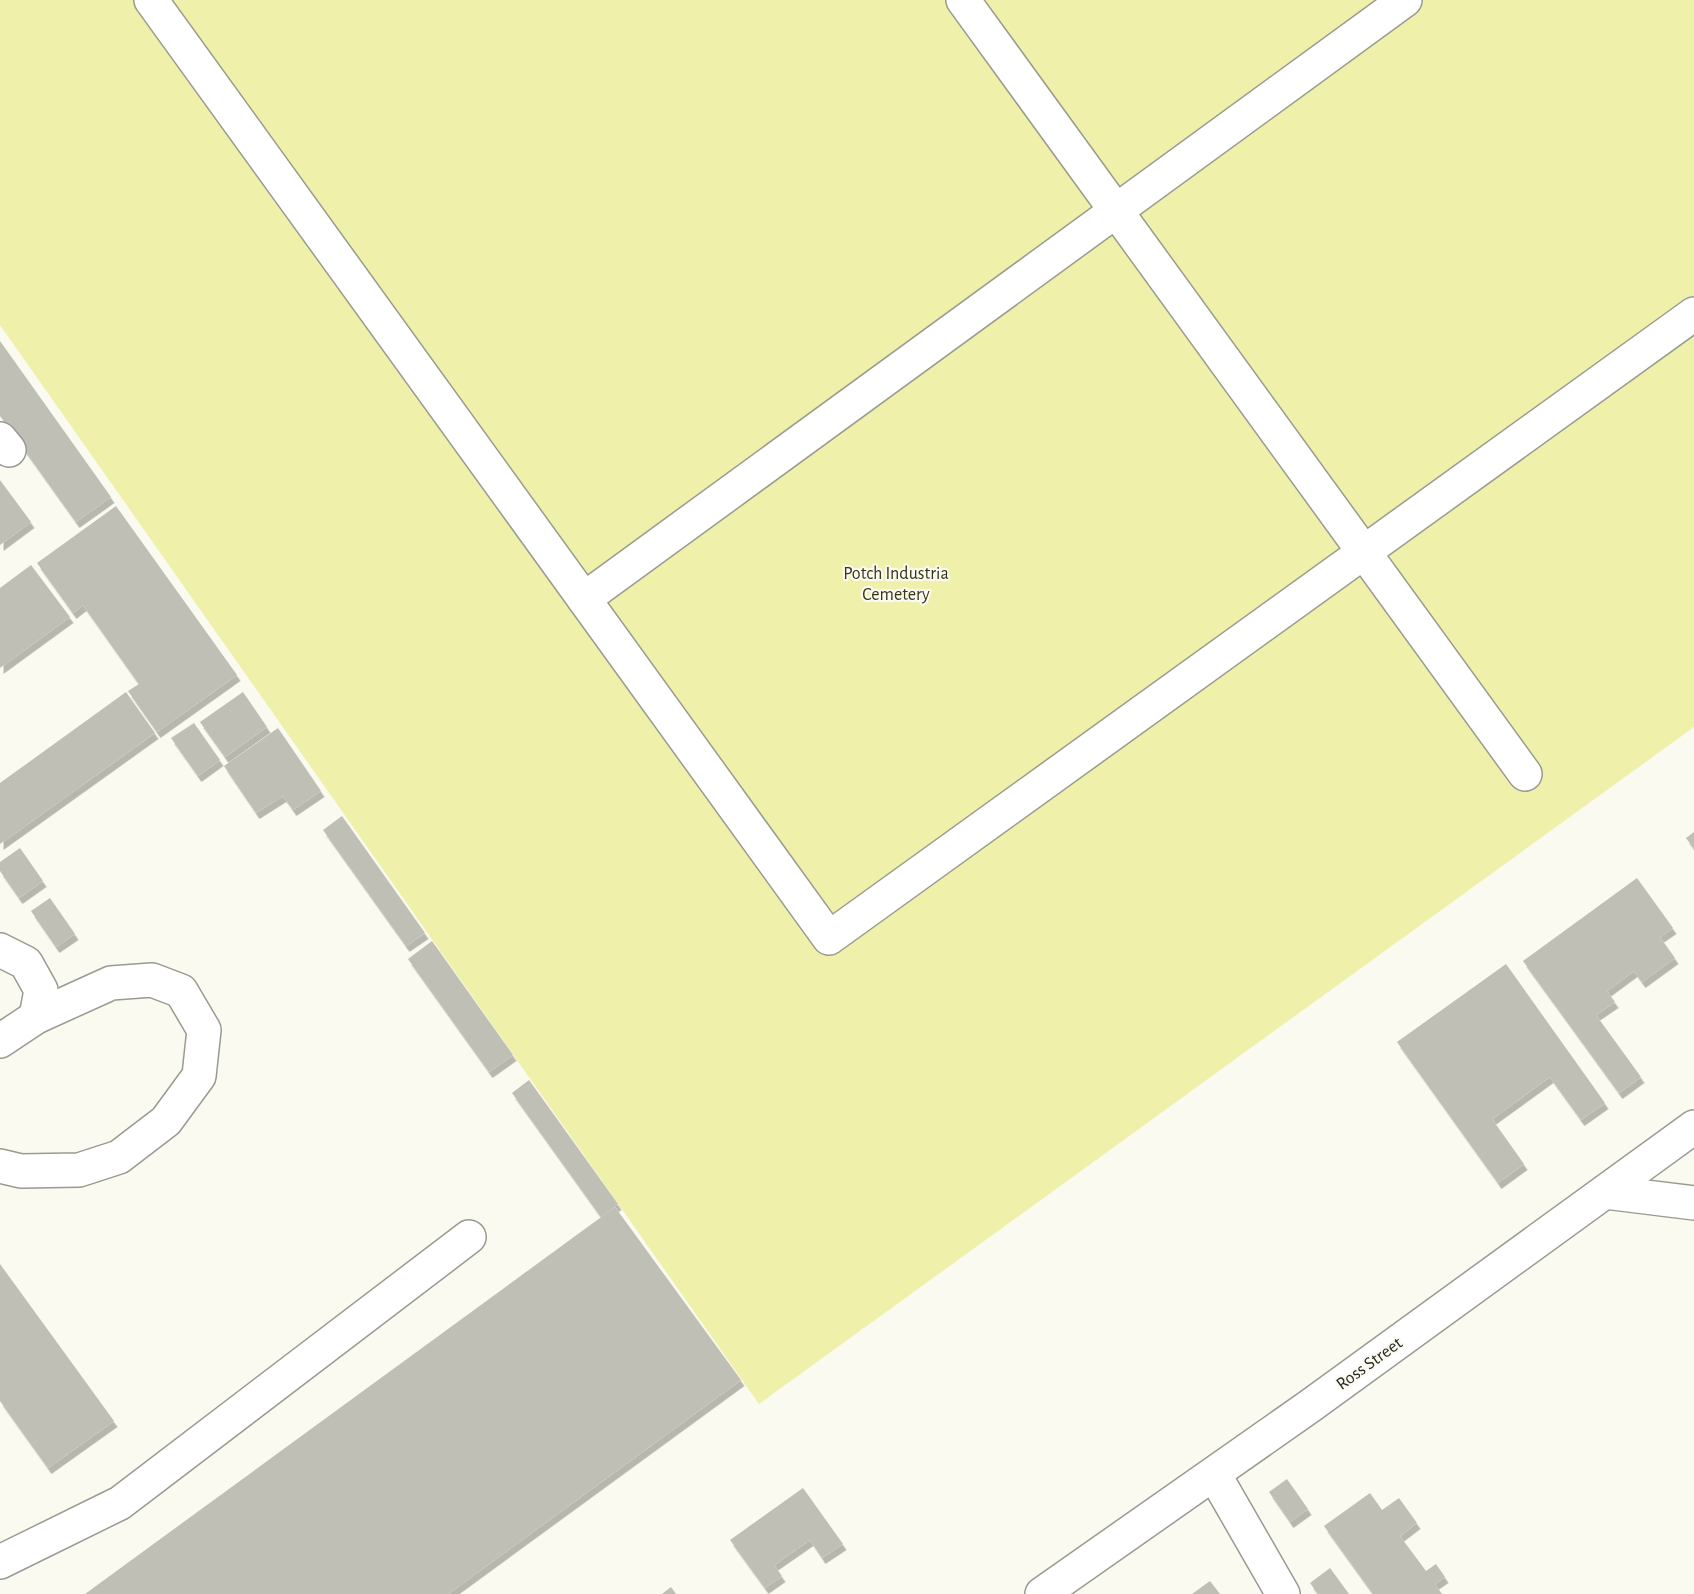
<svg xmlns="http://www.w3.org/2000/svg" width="1694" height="1594" viewBox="0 0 1694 1594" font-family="'Alegreya Sans',sans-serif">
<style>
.green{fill:#eff0a9}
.building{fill:#bfbfb5;filter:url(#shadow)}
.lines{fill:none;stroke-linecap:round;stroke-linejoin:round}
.minor-casing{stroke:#9a9a91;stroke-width:36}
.minor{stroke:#fff;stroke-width:33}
.labels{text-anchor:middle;stroke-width:4.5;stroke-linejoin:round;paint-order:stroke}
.park-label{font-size:18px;fill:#363515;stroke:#fafaf0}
.street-label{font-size:18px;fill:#292925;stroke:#fafaf0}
</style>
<defs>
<filter id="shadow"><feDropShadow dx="3.5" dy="6" stdDeviation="0" flood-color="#0004"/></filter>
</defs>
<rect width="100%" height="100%" fill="#fafaf0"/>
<polygon class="green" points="0,0 1694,0 1694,727 759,1404 0,325"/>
<g class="building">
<polygon points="0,341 111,497 76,522 0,416"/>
<polygon points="0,480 31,522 0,545"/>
<polygon points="116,506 237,675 157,732 128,691 139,684 83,605 73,613 37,563"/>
<polygon points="31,565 70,617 0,668 0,588"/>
<polygon points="126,692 155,733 0,844 0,783"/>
<polygon points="243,692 267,727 225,757 200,722"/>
<polygon points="194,723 220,760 198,776 171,738"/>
<polygon points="278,728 321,791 293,810 283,796 256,813 224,766"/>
<polygon points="342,816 425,933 406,946 323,830"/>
<polygon points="1694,832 1694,849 1686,838"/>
<polygon points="20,848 43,881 19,898 0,871 0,862"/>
<polygon points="1637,878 1673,928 1660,937 1675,958 1642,982 1634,971 1607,991 1615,1002 1596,1015 1641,1077 1619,1093 1523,961"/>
<polygon points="50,898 75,934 56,947 31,911"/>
<polygon points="432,941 513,1055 489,1072 408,959"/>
<polygon points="1506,964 1605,1103 1581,1120 1550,1077 1492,1119 1524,1164 1498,1183 1397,1042"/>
<polygon points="529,1080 618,1204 601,1217 512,1093"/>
<polygon points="615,1207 741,1380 448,1594 85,1594"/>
<polygon points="0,1264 114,1421 48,1468 0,1401"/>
<polygon points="1287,1479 1308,1509 1290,1522 1269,1492"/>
<polygon points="803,1488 843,1544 822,1558 810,1540 774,1565 782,1576 765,1588 730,1540"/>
<polygon points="1370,1493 1382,1510 1399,1498 1417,1523 1400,1536 1426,1571 1436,1564 1445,1577 1435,1584 1442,1594 1373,1594 1324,1526"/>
<polygon points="1330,1568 1349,1594 1318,1594 1310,1583"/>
<polygon points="1210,1581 1220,1594 1192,1594"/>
<polygon points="671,1587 676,1594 662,1594"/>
</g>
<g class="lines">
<g class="minor-casing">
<g id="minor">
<polyline points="151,0 829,938 1694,314"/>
<polyline points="963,0 1525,774"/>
<polyline points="0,439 9,450"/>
<polyline points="584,599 1405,0"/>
<polyline points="0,950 26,963 41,990 36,1017"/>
<polyline points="0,1041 36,1017 111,983 152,980 181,991 204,1030 199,1076 166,1121 119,1157 79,1170 21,1171 0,1166"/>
<polyline points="1605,1192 1694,1203"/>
<polyline points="1214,1474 1283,1594"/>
<polyline points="0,1562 120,1503 469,1237"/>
<polyline points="1042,1594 1310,1406 1694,1127"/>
</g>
</g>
<use href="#minor" class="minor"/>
</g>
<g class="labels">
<g class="park-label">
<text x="896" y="579">Potch Industria<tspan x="896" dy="21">Cemetery</tspan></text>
</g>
<g class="street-label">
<text transform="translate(1369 1363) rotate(-36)" y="6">Ross Street</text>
</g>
</g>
</svg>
